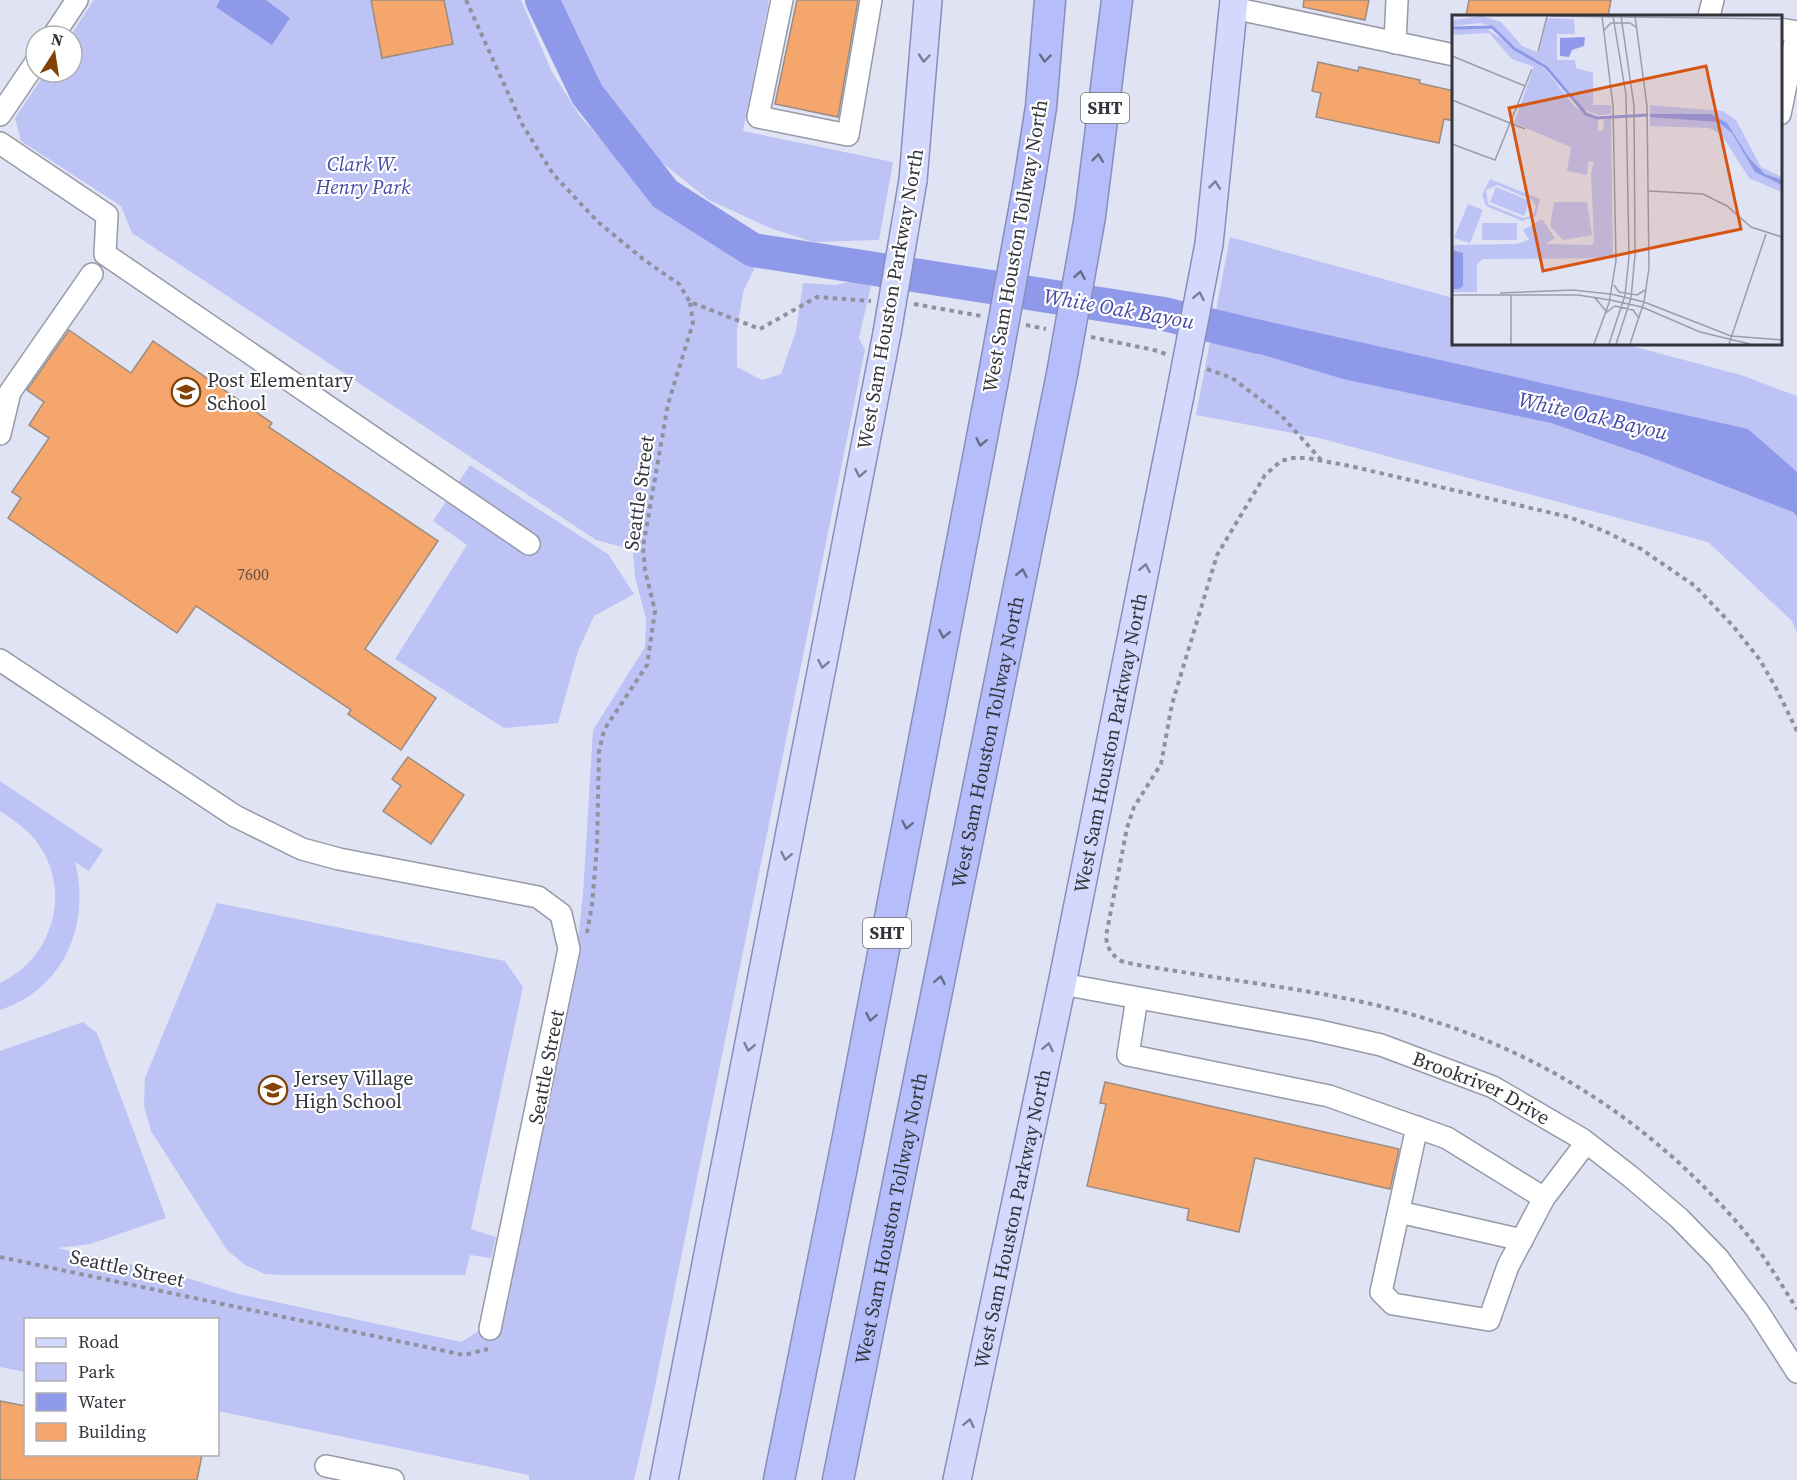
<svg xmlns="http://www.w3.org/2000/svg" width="1797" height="1480" viewBox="0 0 1797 1480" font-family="'Source Serif 4',serif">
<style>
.green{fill:#bdc4f5}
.water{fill:#8f99ea}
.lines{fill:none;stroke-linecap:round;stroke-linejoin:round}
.river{stroke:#8f99ea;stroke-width:34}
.building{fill:#f4a66c;stroke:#9b8c82;stroke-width:1.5}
.minor-casing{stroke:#9699a8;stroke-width:24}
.major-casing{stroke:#888eb8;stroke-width:30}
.highway-casing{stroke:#888eb8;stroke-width:33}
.path{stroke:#8f919e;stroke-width:4;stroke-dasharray:4.5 4.5;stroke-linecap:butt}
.minor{stroke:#fff;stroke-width:21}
.major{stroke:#d3d8fd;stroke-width:27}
.highway{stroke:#b5befb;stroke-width:30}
.major-bridge-casing{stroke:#888eb8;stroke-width:30;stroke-linecap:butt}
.highway-bridge-casing{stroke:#888eb8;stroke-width:33;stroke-linecap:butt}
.major-bridge{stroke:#d3d8fd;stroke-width:27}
.highway-bridge{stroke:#b5befb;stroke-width:30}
.oneway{stroke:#7c7e93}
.oneway2{stroke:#686c88}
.labels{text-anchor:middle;stroke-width:4.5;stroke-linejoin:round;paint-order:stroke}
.number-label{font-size:16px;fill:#645148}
.shield{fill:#fff;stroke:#717276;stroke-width:1.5}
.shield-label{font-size:18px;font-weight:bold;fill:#34353c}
.park-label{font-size:20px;font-style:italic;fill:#4749a7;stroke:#fff}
.street-label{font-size:20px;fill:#34353c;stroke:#fff}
.poi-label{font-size:20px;fill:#34353c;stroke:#fff;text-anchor:start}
.water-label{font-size:21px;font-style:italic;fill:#4647a6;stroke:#fff}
.inset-river{fill:none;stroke:#8f99ea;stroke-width:3}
.inset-road{fill:none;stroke:#9b9daa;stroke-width:1.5}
.view{fill:#d65511;fill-opacity:0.15;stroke:#d65511;stroke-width:3}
.inset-edge{fill:none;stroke:#34353c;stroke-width:3}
</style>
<rect width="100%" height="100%" fill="#e0e3f4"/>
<g class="green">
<polygon points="94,0 521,0 552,72 580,116 628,170 665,206 760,257 743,292 737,331 737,367 762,380 781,374 796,331 803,283 836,285 873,277 859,338 865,350 652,1401 634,1480 529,1480 529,1475 218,1411 218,1320 26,1320 25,1372 0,1367 0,1051 83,1022 97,1033 166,1218 90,1244 57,1248 174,1274 239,1294 461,1342 496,1320 577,950 583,894 593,730 645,647 646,619 635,577 633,550 596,540 132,233 121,206 21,141 15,118 46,72 72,72 72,36 70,36"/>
<polygon points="546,0 769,0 743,131 893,162 879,240 813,242 770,228 709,200 651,154 596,90 559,29"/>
<polygon points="1230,237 1453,298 1454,344 1624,344 1741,375 1797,396 1797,633 1792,621 1708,542 1319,438 1196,415"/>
<polygon points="470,465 608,554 634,594 594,616 578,651 558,723 504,728 395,659 467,545 433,521"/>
<path d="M0 781 103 850 89 871 75 862C91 925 64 989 0 1010V983C54 958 73 889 36 841 26 828 13 820 0 811Z"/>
<polygon points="217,903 505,961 523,987 471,1229 496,1237 491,1258 470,1255 465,1275 284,1275 265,1274 245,1265 227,1250 151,1131 144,1105 145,1078"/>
</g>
<g class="water">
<polygon points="220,0 266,0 290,18 272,45 216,7"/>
<polygon points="1216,310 1748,429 1797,472 1797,516 1793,512 1650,457 1551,423 1343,379 1210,339"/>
</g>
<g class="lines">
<polyline class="river" points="542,0 587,94 665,194 753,250 1164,314 1259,337"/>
</g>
<g class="building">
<polygon points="371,0 444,0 453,44 382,58"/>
<polygon points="797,0 858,0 838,117 775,104"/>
<polygon points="1304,0 1369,0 1365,20 1303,7"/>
<polygon points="1469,0 1611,0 1608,16 1466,16"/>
<polygon points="1318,62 1358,71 1359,67 1420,80 1419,83 1454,91 1454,121 1444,119 1439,143 1316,117 1321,93 1312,91"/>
<polygon points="69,330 131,373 153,341 272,423 269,427 438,541 365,649 436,698 401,750 348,714 351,710 196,606 177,633 8,518 21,498 12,492 49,438 29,425 44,402 27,390"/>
<polygon points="408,757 464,795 431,844 383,811 401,786 392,779"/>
<polygon points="1105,1082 1399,1149 1390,1189 1255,1158 1239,1232 1187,1220 1189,1209 1087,1186 1106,1104 1100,1103"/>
<polygon points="0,1401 26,1406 26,1455 202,1455 197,1480 0,1480"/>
</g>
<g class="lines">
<g class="minor-casing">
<g id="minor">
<polyline points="782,0 758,117 848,135 871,0"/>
<polyline points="1233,8 1454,55"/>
<polyline points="1709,16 1713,0"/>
<polyline points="1780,29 1797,32 1780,114"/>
<polyline points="53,36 77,0"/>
<polyline points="1395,43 1397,0"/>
<polyline points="0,115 36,62"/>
<polyline points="0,143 107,215 105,254 529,544"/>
<polyline points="0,434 10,392 92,274"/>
<polyline points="0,660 235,816 302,849 339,859 538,897 561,914 569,949 490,1329"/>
<path id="s1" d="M1062 984 1315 1030 1381 1045 1493 1087 1582 1139 1631 1177 1679 1218 1718 1258 1757 1310 1797 1372"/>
<polyline points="1137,998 1128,1055 1329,1096 1447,1138 1544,1198 1586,1143"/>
<polyline points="1417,1127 1381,1292 1393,1304 1489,1320 1508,1266 1544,1198"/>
<polyline points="1399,1212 1522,1240"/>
<polyline points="326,1466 393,1480"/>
</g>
</g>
<g class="major-casing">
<g id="major">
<polyline points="913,180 928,0"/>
<polyline points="1209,244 1234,0"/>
<polyline points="664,1480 887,333"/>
<path id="s2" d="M957 1480 1062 984 1180 395"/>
</g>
</g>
<g class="highway-casing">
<g id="highway">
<polyline points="1029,183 1041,107 1050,0"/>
<polyline points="1090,216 1117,0"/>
<polyline points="779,1480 848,1137 992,385"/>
<path id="s3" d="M838 1480 1062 374"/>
</g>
</g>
<g class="path">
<polyline points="466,0 522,124 553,174 598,222 643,259 679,284 690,302 760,329 817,297 871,301"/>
<polyline points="914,304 981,316"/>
<polyline points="1026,325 1046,329"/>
<polyline points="1091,337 1154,350 1166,354"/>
<polyline points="1207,369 1232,378 1281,415 1321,460"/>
<path d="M1797 731 1776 688 1760 660 1733 626 1695 586 1641 549 1604 531 1569 517 1350 466 1307 458H1293L1281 461 1265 475 1217 555 1172 704 1161 764 1134 807 1127 828 1106 936C1107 948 1111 954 1121 961 1143 967 1166 969 1188 973 1244 982 1302 989 1358 1001 1512 1034 1638 1107 1741 1227 1762 1252 1779 1281 1797 1309"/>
<polyline points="587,933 592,905 597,846 599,752 604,730 647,665 655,611 645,570 643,547 668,404 693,323 690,302"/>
<polyline points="0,1257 464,1355 488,1349"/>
</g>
<use href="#minor" class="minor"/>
<use href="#major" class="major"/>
<use href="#highway" class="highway"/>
<g class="major-bridge-casing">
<g id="major-bridge">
<polyline points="887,333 913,180"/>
<polyline points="1180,395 1209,244"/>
</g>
</g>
<g class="highway-bridge-casing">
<g id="highway-bridge">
<polyline points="1062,374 1090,216"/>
<polyline points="992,385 1029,183"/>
</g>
</g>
<use href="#major-bridge" class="major-bridge"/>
<use href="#highway-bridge" class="highway-bridge"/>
</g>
<defs><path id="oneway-chevron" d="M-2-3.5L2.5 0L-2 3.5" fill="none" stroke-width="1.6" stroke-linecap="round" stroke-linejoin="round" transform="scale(1.5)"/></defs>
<g class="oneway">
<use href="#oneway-chevron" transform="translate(924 58) rotate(95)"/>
<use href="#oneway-chevron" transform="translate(1215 185) rotate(-84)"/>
<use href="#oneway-chevron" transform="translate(1199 296) rotate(-79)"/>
<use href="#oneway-chevron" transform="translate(860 473) rotate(101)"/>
<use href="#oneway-chevron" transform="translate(1145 568) rotate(-79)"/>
<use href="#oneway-chevron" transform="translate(823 664) rotate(101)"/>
<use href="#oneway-chevron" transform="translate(786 856) rotate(101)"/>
<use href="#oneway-chevron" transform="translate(749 1047) rotate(101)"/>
<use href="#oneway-chevron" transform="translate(1048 1047) rotate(-78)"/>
<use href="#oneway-chevron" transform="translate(969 1423) rotate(-78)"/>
</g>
<g class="oneway2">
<use href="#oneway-chevron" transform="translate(1045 58) rotate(95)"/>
<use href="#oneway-chevron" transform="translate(1098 158) rotate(-83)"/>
<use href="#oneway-chevron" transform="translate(1080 275) rotate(-80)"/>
<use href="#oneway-chevron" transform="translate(981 442) rotate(101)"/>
<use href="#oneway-chevron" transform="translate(1022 573) rotate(-79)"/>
<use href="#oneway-chevron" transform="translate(944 634) rotate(101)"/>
<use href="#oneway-chevron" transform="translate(907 825) rotate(101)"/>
<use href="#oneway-chevron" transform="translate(940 980) rotate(-79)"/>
<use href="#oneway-chevron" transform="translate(871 1017) rotate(101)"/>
</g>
<defs>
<g id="school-ring" transform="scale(1.5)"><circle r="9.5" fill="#fff" stroke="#824305" stroke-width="1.5"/><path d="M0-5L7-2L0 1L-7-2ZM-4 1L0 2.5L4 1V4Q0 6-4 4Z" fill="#824305"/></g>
</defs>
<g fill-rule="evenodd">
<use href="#school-ring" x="186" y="392"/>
<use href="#school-ring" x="273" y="1090"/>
</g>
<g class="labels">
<g class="number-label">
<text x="253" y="580">7600</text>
</g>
<g class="shield">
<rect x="1081" y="93" width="48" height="30" rx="4.5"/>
<rect x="863" y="918" width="48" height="30" rx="4.5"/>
</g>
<g class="shield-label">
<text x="1105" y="114">SHT</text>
<text x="887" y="939">SHT</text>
</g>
<g class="park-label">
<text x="363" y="171">Clark W.<tspan x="363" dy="23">Henry Park</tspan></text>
</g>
<g class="street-label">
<text transform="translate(1015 246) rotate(-80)" y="7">West Sam Houston Tollway North</text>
<text transform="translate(890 299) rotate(-80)" y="7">West Sam Houston Parkway North</text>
<text transform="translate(639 493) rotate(-82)" y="7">Seattle Street</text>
<text dy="7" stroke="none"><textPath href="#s3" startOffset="753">West Sam Houston Tollway North</textPath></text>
<text dy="7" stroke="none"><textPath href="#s2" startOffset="753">West Sam Houston Parkway North</textPath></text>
<text transform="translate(546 1067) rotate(-79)" y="7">Seattle Street</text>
<text dy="7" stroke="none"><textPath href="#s1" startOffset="434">Brookriver Drive</textPath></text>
<text dy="7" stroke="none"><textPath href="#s3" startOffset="267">West Sam Houston Tollway North</textPath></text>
<text dy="7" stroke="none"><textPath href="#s2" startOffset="267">West Sam Houston Parkway North</textPath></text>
<text transform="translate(127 1268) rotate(12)" y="7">Seattle Street</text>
</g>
<g class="poi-label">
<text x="207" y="387">Post Elementary<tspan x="207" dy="23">School</tspan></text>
<text x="294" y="1085">Jersey Village<tspan x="294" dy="23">High School</tspan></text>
</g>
<g class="water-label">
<text transform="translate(1119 309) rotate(10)" y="7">White Oak Bayou</text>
<text transform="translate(1593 416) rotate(13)" y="7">White Oak Bayou</text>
</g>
</g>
<g transform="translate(1452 15)">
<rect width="330" height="330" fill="#e0e3f4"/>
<path d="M30 1 49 7 70 31 87 38 95 3 122 4 123 19H105V45H123L124 53 141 58V90H159V99L147 100 132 95 94 49 69 37 43 13 29 8 0 11 1 5ZM31 11 93 54 123 92 146 103V116H151L152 105 159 103 161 243 31 244 25 249V277H0V230L64 229 77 225 71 215 90 204 103 223 94 229 139 230 142 227 139 159 142 146 136 147 135 160 115 156 119 132 62 108 82 52 60 44 37 18 0 20V14ZM198 90 271 96 284 105 309 152 330 162V177L297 163 269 119 257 113 198 111ZM38 164 88 184 84 201 70 206 34 191 30 180ZM45 170 80 185 84 192 81 200 71 203 36 189 34 175ZM44 172 78 186 72 201 38 187ZM102 187H135L140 220 111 225 98 211ZM16 189 31 195 18 228 2 223ZM30 208H65V225H30Z" fill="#bdc4f5" fill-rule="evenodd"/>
<path d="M133 22 132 31 120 35 117 42 108 41V23ZM198 99H259L275 108 297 143 313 159 330 165V170L303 157 280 118 266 107 198 102ZM0 235 11 238V271L7 274H0Z" fill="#8f99ea"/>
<path class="inset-river" d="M0 13 40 12 63 34 94 52 134 99 145 103 196 100"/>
<path class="inset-road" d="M98 1 330 4M152 15 159 8H178L185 13M86 37 95 1M0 41 73 71M0 85 73 114M0 129 43 145 80 54M197 176 251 179 275 191 299 212 330 222M162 270 167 277 185 280 193 275M48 278 121 275 158 279M159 279 192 287 279 321 330 325M0 280H126L158 285M59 280V329M142 282 155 297 163 291 181 295 187 303M158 285 190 292 248 317 298 329M142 329 157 288 164 246 161 91 150 1M157 329 173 280 177 242 174 80 161 1M164 329 179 283 183 240 182 91 169 1M178 329 192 287 197 253 195 91 183 1M277 329 314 219"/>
<path class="view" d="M254 51 289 214 91 256 57 93Z"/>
<rect width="330" height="330" class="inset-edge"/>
</g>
<rect x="24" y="1318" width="195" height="138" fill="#ffffff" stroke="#aeaeb1" stroke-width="1.5"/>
<rect x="36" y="1338" width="30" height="9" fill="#d3d8fd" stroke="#aeaeb1" stroke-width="1.5"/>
<text x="78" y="1348" font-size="18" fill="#34353c">Road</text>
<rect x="36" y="1363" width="30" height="18" fill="#bdc4f5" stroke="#aeaeb1" stroke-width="1.5"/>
<text x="78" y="1378" font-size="18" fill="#34353c">Park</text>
<rect x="36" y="1393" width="30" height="18" fill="#8f99ea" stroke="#aeaeb1" stroke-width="1.5"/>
<text x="78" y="1408" font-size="18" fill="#34353c">Water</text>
<rect x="36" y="1423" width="30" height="18" fill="#f4a66c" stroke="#aeaeb1" stroke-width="1.5"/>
<text x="78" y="1438" font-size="18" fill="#34353c">Building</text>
<g transform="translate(54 54) rotate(12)"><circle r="28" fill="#ffffff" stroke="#aeaeb1" stroke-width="1.5"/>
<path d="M0-4.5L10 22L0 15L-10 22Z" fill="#824305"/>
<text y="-9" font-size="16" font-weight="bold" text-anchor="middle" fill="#34353c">N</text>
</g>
</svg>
